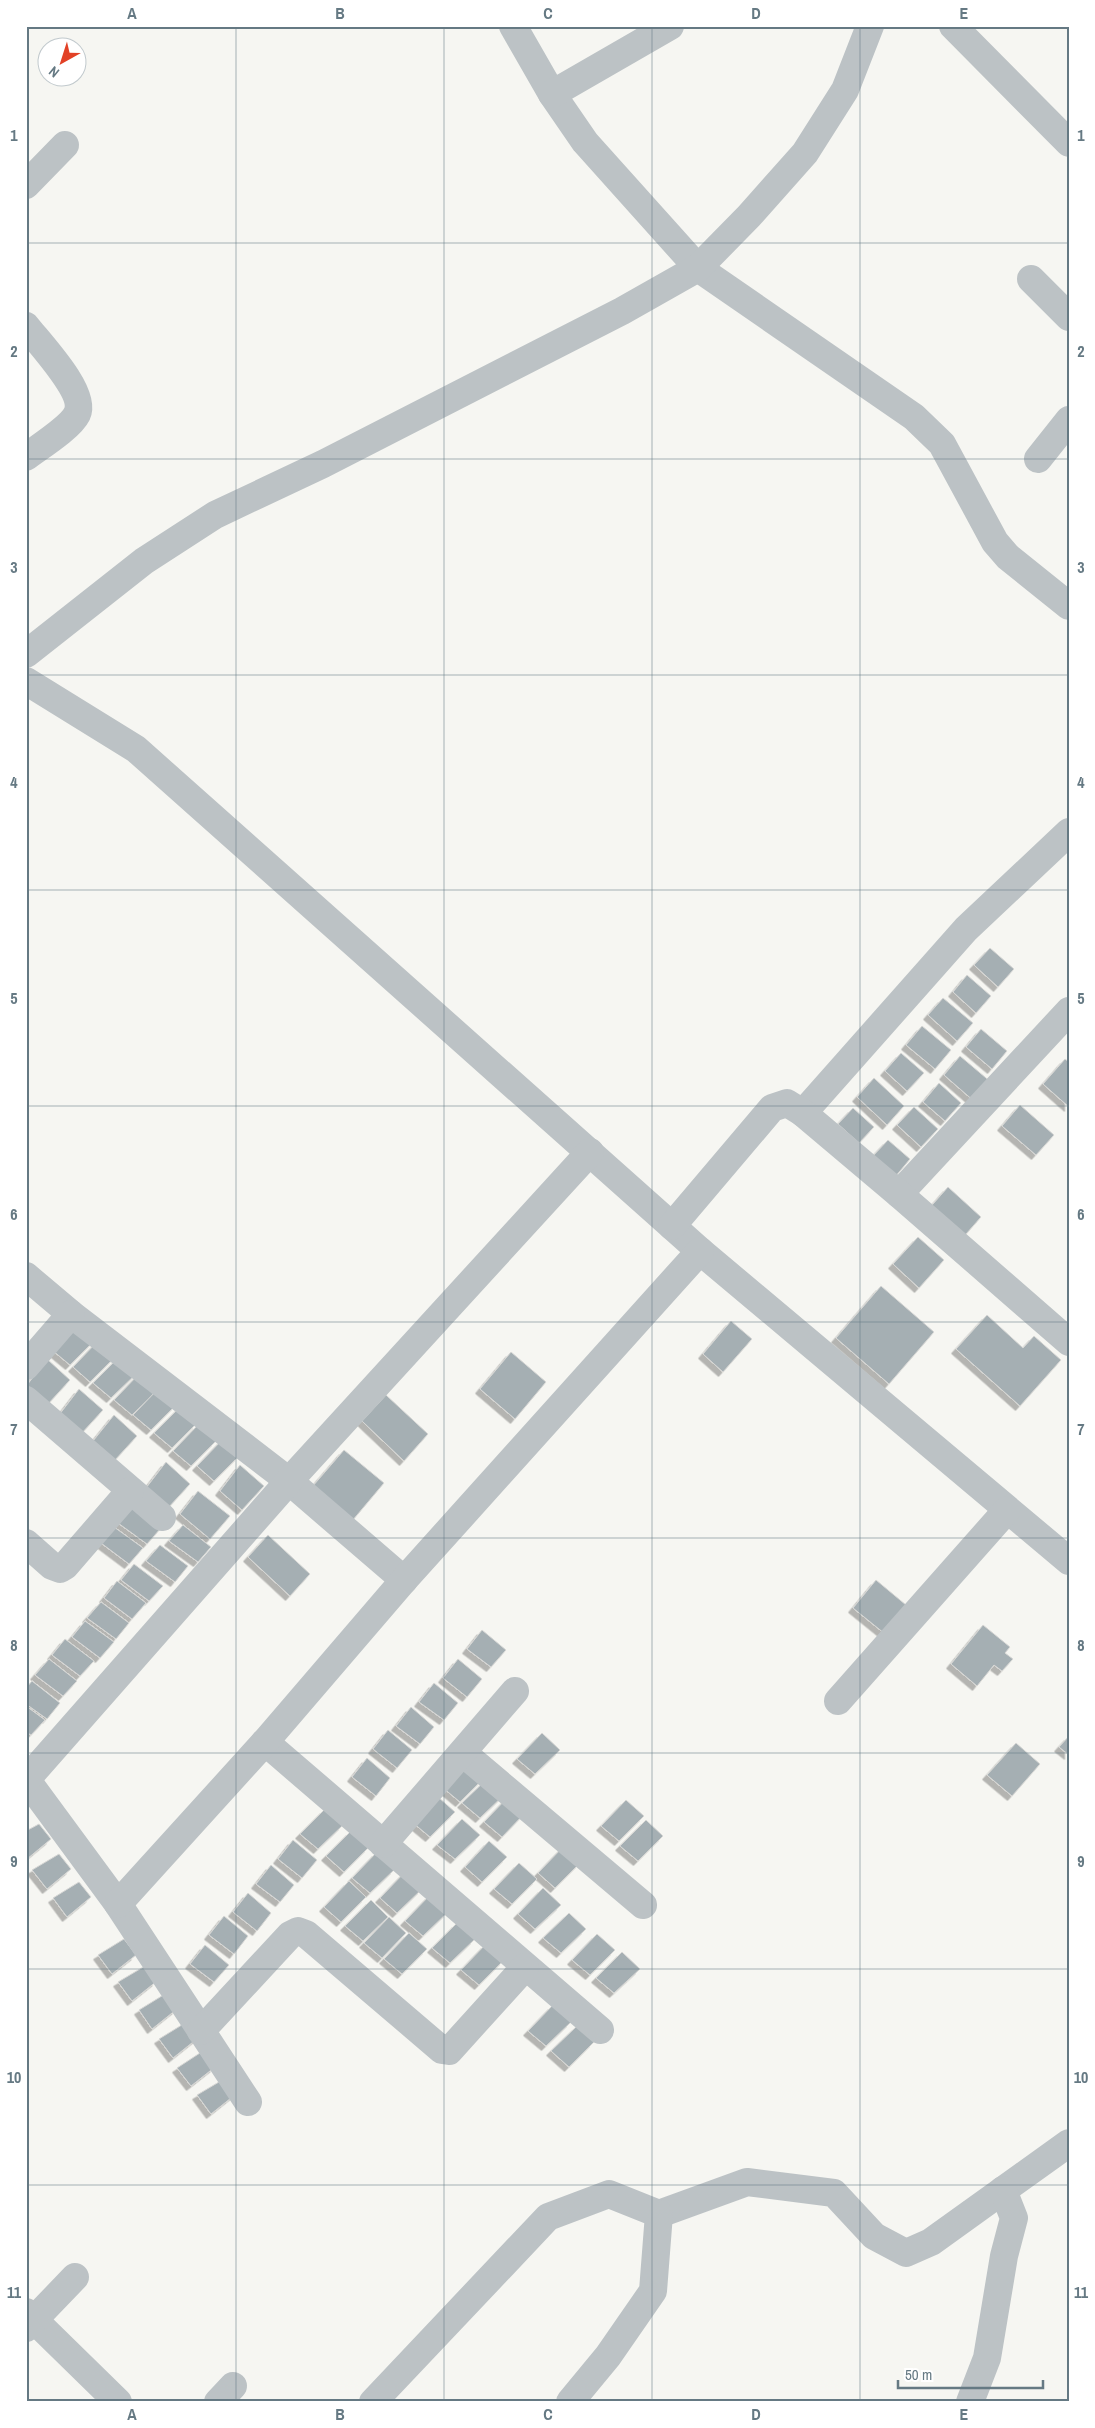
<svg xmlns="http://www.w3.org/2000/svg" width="1095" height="2428" viewBox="0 0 1095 2428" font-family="'Archivo Narrow',sans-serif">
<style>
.building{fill:#a5afb3;stroke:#d7d7d5;filter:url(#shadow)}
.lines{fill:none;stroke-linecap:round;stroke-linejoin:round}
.minor{stroke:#bcc2c5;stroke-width:28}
.grid{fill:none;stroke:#657983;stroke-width:1;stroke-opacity:0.55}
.neatline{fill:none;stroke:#657983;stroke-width:2}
.grid-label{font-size:16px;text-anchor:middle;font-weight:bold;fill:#657983}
</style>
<defs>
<filter id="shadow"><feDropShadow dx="-4.5" dy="4.5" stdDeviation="0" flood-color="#0004"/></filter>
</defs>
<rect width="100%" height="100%" fill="#f6f6f2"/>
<g class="building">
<polygon points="990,948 1014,969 998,987 974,965"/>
<polygon points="967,975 991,996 976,1013 953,992"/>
<polygon points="943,998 973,1023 957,1041 928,1015"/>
<polygon points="922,1026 951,1050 935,1069 906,1045"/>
<polygon points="981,1029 1007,1051 992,1069 966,1047"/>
<polygon points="901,1053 924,1073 907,1091 885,1071"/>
<polygon points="960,1056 992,1083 975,1102 944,1075"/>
<polygon points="1065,1059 1069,1062 1069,1107 1043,1084"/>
<polygon points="874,1078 904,1106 887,1125 857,1097"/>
<polygon points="939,1083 961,1103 945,1121 923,1102"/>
<polygon points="1020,1105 1054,1135 1036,1155 1002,1126"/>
<polygon points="914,1107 938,1129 921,1147 897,1125"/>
<polygon points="853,1108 874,1127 859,1143 838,1124"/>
<polygon points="888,1140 910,1159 895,1177 872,1157"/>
<polygon points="948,1187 981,1217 959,1242 926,1212"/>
<polygon points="918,1237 944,1260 919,1288 893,1264"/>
<polygon points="881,1286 934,1332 889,1384 836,1338"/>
<polygon points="987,1315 1023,1348 1034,1336 1061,1360 1020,1406 956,1349"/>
<polygon points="731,1321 752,1339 723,1372 703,1354"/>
<polygon points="77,1324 95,1340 70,1365 52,1350"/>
<polygon points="98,1341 115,1357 90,1382 73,1367"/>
<polygon points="511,1352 546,1382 515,1419 480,1389"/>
<polygon points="118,1358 136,1374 111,1398 93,1383"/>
<polygon points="47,1359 70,1380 48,1404 27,1385"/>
<polygon points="139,1374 157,1391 132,1415 114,1400"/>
<polygon points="79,1389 103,1410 81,1434 59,1415"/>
<polygon points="158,1389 176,1405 151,1430 133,1415"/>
<polygon points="386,1395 428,1434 404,1461 362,1421"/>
<polygon points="180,1407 197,1423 172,1448 154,1433"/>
<polygon points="114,1415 137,1436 115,1460 93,1441"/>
<polygon points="198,1425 216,1441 191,1466 173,1451"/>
<polygon points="222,1440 239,1456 214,1481 197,1466"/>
<polygon points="344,1450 384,1483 352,1521 312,1487"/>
<polygon points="166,1462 190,1484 168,1508 146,1488"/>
<polygon points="240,1465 264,1486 242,1510 220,1491"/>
<polygon points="198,1491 230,1516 210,1539 180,1514"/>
<polygon points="132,1507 161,1528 147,1544 118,1523"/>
<polygon points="183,1525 211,1547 198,1562 169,1541"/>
<polygon points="114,1527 143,1548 129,1564 101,1543"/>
<polygon points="268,1535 310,1574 290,1596 248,1557"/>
<polygon points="160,1545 188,1566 175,1582 146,1561"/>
<polygon points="134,1564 163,1586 149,1601 121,1580"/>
<polygon points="876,1580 918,1615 895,1642 853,1608"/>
<polygon points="117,1581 146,1603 132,1619 104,1598"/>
<polygon points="101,1602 129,1623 116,1639 87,1618"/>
<polygon points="85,1621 114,1642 100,1658 72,1637"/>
<polygon points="983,1625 1010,1647 1005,1653 1013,1659 1002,1671 994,1665 977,1686 951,1664"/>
<polygon points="482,1630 506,1650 491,1667 467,1649"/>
<polygon points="65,1639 94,1661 80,1676 52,1655"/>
<polygon points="49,1659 77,1681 63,1696 35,1675"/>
<polygon points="458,1659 482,1679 467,1697 443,1678"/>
<polygon points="32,1681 60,1703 47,1719 26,1704 26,1688"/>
<polygon points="434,1683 458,1703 444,1720 419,1702"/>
<polygon points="26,1706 45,1720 31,1735 26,1732"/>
<polygon points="411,1707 434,1727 420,1744 396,1726"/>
<polygon points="388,1730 412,1750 397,1768 373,1749"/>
<polygon points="542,1733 560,1750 535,1774 517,1759"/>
<polygon points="1069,1736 1069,1755 1059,1747"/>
<polygon points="1016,1743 1040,1764 1012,1796 987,1775"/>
<polygon points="367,1758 390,1778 376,1796 352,1777"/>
<polygon points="467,1761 485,1777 460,1802 442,1787"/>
<polygon points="488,1778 505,1794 480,1818 462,1803"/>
<polygon points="437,1796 455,1812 430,1837 412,1822"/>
<polygon points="509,1796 526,1812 502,1837 484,1822"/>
<polygon points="626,1800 644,1816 619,1841 601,1826"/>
<polygon points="325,1809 343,1825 318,1849 300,1834"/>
<polygon points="462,1819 480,1835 455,1859 437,1845"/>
<polygon points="646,1820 663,1836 638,1861 620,1846"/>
<polygon points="39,1824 51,1839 27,1859 26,1831"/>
<polygon points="351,1831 369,1847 344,1872 326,1856"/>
<polygon points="293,1840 317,1860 302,1878 278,1859"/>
<polygon points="489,1841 507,1857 482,1882 465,1867"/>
<polygon points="563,1847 580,1863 555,1888 538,1873"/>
<polygon points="377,1852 395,1869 370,1893 352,1878"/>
<polygon points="59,1854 71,1869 47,1889 32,1870"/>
<polygon points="519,1863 537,1879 512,1904 494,1889"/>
<polygon points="271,1865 294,1885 280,1902 256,1884"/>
<polygon points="405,1872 422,1889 397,1913 380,1898"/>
<polygon points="349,1881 366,1897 341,1922 324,1907"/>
<polygon points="79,1882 91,1897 67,1917 53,1898"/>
<polygon points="543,1888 561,1905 535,1929 518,1914"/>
<polygon points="248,1893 271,1913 257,1931 233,1912"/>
<polygon points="430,1895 448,1912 423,1936 405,1921"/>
<polygon points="371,1900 388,1917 363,1941 345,1926"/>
<polygon points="569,1913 586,1929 561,1953 543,1938"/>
<polygon points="224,1916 248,1936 234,1954 209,1935"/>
<polygon points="389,1917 406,1933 382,1958 364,1943"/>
<polygon points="457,1923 475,1939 450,1963 432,1948"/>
<polygon points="409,1933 427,1949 402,1974 384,1959"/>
<polygon points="597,1934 615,1950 590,1975 572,1960"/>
<polygon points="124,1939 136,1955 112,1974 98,1955"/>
<polygon points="486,1944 504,1960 479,1985 461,1970"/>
<polygon points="205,1945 229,1965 214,1982 190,1964"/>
<polygon points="622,1952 640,1969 614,1993 596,1978"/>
<polygon points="145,1966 157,1981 132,2001 118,1982"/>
<polygon points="165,1994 177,2009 152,2029 139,2010"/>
<polygon points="553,2005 571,2022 546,2046 528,2031"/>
<polygon points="185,2023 198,2038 173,2058 159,2039"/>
<polygon points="577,2026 594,2042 569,2067 551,2051"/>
<polygon points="203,2051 215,2067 191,2086 177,2068"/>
<polygon points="224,2079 236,2094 211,2114 197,2095"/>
</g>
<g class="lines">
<g class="minor">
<polyline points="513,26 552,94 585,142 698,268 914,417 942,444 995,542 1008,557 1069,606"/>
<polyline points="953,26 1069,143"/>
<polyline points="552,94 670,26"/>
<polyline points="26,185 65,145"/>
<polyline points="1031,279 1069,317"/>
<path d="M26 326C40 344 87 393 77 414 70 428 39 447 26 457"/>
<polyline points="1038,459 1069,420"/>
<polyline points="26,654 144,561 215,515 323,464 622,311 698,268 749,216 805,153 845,90 870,26"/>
<polyline points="26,681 136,749 700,1251 1069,1561"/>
<polyline points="803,1113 966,929 1069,832"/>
<polyline points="899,1194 1069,1011"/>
<polyline points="672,1226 772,1108 787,1103 803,1113 899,1194 1069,1342"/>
<polyline points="26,1276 71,1314 289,1481 404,1580"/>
<polyline points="26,1366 71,1314"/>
<polyline points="26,1400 162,1517"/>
<polyline points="26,1543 52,1566 60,1569 65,1566 130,1491"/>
<polyline points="838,1701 1007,1510"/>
<polyline points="265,1742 600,2030"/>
<polyline points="463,1753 643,1905"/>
<polyline points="26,1779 118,1904 248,2102"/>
<polyline points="26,1780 289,1481 590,1152"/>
<polyline points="383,1844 515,1691"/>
<polyline points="118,1904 265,1742 404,1580 700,1251"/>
<polyline points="201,2031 290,1935 298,1931 306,1934 442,2050 449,2051 525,1967"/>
<polyline points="659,2214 747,2182 834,2193 874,2236 906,2253 931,2242 1069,2143"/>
<polyline points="26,2312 118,2402"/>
<polyline points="26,2328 75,2277"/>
<polyline points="218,2402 233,2386"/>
<polyline points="373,2402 548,2217 609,2194 659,2214 653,2291 608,2356 570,2402"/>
<polyline points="970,2402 987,2358 1004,2256 1014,2218 1003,2190"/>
</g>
</g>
<path class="grid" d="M236 26V2402M444 26V2402M652 26V2402M860 26V2402M26 243H1069M26 459H1069M26 675H1069M26 890H1069M26 1106H1069M26 1322H1069M26 1538H1069M26 1753H1069M26 1969H1069M26 2185H1069"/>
<rect width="1095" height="2428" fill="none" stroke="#ffffff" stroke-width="55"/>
<g transform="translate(62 62) rotate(219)"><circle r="24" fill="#ffffff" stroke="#c1c9cd"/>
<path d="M0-4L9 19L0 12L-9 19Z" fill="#e24126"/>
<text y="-8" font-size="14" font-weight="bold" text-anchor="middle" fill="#657983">N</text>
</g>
<path d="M898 2380v8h145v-8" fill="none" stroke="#657983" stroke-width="2.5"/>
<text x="905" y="2380" font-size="15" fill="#657983" stroke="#ffffff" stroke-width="4" paint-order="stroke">50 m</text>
<rect x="28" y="28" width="1040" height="2372" class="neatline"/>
<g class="grid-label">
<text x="132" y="19">A</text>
<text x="340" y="19">B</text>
<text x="548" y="19">C</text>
<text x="756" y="19">D</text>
<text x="964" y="19">E</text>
<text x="14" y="141">1</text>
<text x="1081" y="141">1</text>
<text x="14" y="357">2</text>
<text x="1081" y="357">2</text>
<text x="14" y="573">3</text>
<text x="1081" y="573">3</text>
<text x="14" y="788">4</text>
<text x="1081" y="788">4</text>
<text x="14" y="1004">5</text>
<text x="1081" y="1004">5</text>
<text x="14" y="1220">6</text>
<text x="1081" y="1220">6</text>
<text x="14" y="1435">7</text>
<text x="1081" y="1435">7</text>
<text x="14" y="1651">8</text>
<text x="1081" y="1651">8</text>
<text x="14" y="1867">9</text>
<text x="1081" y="1867">9</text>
<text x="14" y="2083">10</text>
<text x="1081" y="2083">10</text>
<text x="14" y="2298">11</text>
<text x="1081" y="2298">11</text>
<text x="132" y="2420">A</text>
<text x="340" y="2420">B</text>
<text x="548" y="2420">C</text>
<text x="756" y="2420">D</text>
<text x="964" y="2420">E</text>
</g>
</svg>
